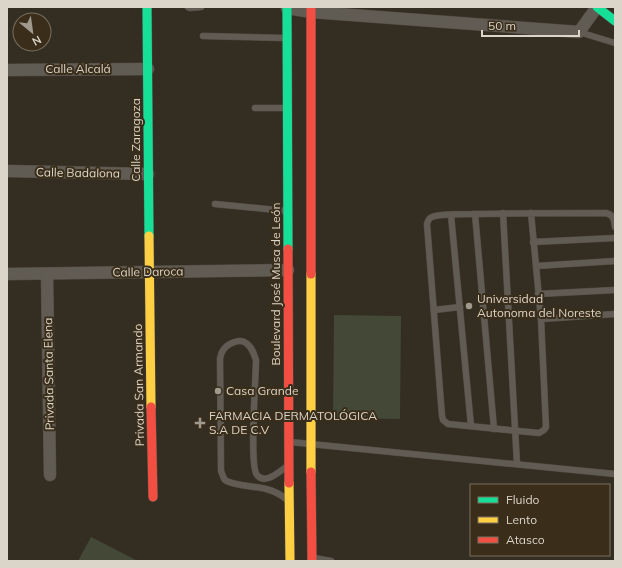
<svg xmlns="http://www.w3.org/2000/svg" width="622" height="568" viewBox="0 0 622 568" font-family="Mulish,sans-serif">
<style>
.park{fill:#434936}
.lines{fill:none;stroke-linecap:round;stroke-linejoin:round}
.lane-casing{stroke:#504a41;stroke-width:7}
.street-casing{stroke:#504a41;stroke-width:13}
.fast-casing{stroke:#504a41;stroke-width:10}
.slow-casing{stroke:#504a41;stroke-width:10}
.jam-casing{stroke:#504a41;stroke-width:10}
.lane{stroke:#605b53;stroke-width:6}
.street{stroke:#605b53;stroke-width:12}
.fast{stroke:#16e098;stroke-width:9}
.slow{stroke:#ffcf43;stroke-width:9}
.jam{stroke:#f24e42;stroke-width:9}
.poi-dot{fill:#a09a8e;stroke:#3a2e1b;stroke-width:1.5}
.labels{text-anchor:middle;stroke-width:4;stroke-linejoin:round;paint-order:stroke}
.street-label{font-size:12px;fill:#dbd4c8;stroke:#3a2e1b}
.poi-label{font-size:12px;fill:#dbd4c8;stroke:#3a2e1b;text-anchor:start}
</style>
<rect width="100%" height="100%" fill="#332d22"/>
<g class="park">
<polygon points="334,315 401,316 400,419 333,418"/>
<polygon points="91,537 138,561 78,561"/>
</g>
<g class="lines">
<g class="lane-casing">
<g id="lane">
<polyline points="188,7 190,8 201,7"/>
<polyline points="579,32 615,43"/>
<polyline points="203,36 286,38"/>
<polyline points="255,108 286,108"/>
<polyline points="215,204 286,211"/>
<polyline points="503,213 517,464"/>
<path d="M531 213 541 319 546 427 544 430 539 433 448 424 443 420 442 416 427 224C428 220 429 218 432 217 439 214 463 214 472 214 516 213 561 213 606 213 614 215 614 220 615 227"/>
<polyline points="475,214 494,429"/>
<polyline points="451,215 471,426"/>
<polyline points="533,242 615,238"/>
<polyline points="536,266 615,261"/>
<polyline points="538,294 615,290"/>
<polyline points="434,310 460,307"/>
<polyline points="541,319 615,314"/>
<polyline points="290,442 615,474"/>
<path d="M286 467C279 472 265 485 257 475 249 466 256 377 256 360 254 354 252 347 246 343 239 338 226 344 222 352 221 354 221 356 220 358L221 471C222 474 223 477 225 480 233 486 256 486 266 489 274 491 280 494 286 499"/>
<polyline points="314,558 331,561"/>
</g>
</g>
<g class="street-casing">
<g id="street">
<polyline points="287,8 311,12 579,32 597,7"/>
<polyline points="7,70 148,69"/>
<polyline points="7,171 148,174"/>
<polyline points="7,274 288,270"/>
<polyline points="47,274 50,475"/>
</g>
</g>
<g class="fast-casing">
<g id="fast">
<polyline points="147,7 149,236"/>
<polyline points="287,7 288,249"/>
<polyline points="597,7 615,21"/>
</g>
</g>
<g class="slow-casing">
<g id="slow">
<polyline points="149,236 151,407"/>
<polyline points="311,274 311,472"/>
<polyline points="289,483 290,561"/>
</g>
</g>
<g class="jam-casing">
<g id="jam">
<polyline points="311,7 311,274"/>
<polyline points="288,249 289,483"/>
<polyline points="151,407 153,497"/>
<polyline points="311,472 312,561"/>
</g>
</g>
<use href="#lane" class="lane"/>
<use href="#street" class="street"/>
<use href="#fast" class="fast"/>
<use href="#slow" class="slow"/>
<use href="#jam" class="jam"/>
</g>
<g class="poi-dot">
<circle cx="469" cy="306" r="4"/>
<circle cx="218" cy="391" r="4"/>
<path d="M198 417h4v4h4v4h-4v4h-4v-4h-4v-4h4z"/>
</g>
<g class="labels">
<g class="street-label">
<text x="78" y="73">Calle Alcalá</text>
<text transform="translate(136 140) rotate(-90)" y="4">Calle Zaragoza</text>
<text transform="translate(78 173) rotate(1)" y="4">Calle Badalona</text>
<text transform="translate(148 272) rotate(-1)" y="4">Calle Daroca</text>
<text transform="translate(276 284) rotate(-90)" y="4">Boulevard José Musa de León</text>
<text transform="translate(49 374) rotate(-91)" y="4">Privada Santa Elena</text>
<text transform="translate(139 385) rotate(-91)" y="4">Privada San Armando</text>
</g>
<g class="poi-label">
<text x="477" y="303">Universidad<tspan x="477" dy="14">Autonoma del Noreste</tspan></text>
<text x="226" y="395">Casa Grande</text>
<text x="209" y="420">FARMACIA DERMATOLÓGICA<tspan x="209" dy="14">S.A DE C.V</tspan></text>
</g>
</g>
<rect width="622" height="568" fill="none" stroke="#dbd4c8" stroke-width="16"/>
<rect x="470" y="484" width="140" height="72" fill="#3a2e1b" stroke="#7a7060"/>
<rect x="478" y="497" width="20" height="6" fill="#16e098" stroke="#7a7060"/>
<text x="506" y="504" font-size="12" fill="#dbd4c8">Fluido</text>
<rect x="478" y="517" width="20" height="6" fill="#ffcf43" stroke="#7a7060"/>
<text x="506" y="524" font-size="12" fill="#dbd4c8">Lento</text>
<rect x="478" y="537" width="20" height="6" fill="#f24e42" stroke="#7a7060"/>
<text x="506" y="544" font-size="12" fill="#dbd4c8">Atasco</text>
<g transform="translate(32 32) rotate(151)"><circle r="19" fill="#3a2e1b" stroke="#7a7060"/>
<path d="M0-3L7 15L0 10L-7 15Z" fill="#a09a8e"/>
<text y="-6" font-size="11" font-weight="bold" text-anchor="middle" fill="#dbd4c8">N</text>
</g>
<path d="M482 30v6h97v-6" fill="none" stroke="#dbd4c8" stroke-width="2"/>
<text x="488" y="30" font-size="12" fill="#dbd4c8" stroke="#3a2e1b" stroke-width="3" paint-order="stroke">50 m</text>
</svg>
